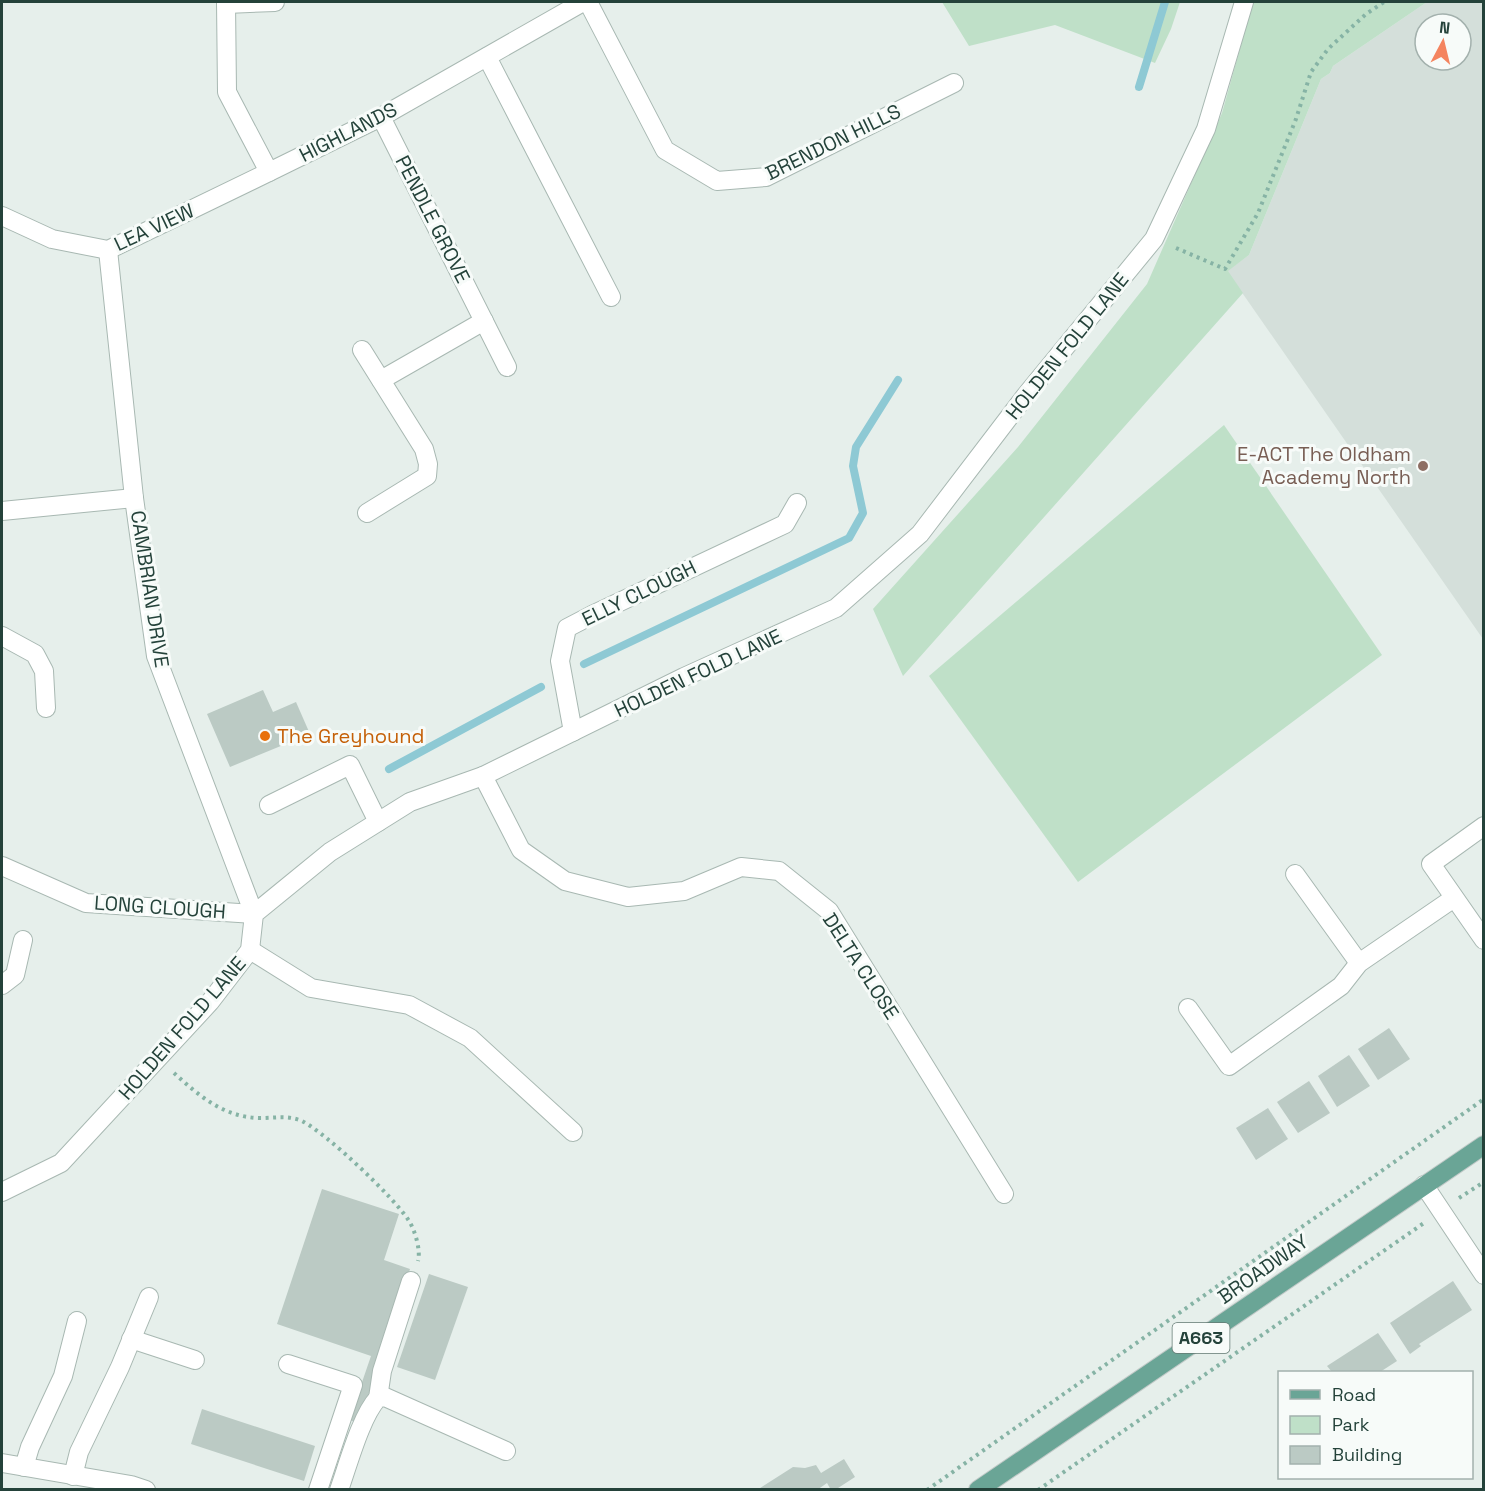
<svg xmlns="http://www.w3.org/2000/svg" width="1485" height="1491" viewBox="0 0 1485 1491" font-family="'Space Grotesk',sans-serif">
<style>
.built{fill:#d4dfda;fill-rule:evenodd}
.green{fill:#bfe0c8}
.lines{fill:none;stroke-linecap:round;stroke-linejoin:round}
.stream{stroke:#8ec9d4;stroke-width:8}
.building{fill:#bbcac4}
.minor-casing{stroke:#a8b8b2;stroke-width:20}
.major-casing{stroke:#c2cac8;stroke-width:20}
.path{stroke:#86b3a5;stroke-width:4;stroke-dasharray:3 4.5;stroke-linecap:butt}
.minor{stroke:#fff;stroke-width:18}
.major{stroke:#6aa596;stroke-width:18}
.education-dot{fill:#8d6e63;stroke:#f7fbf9;stroke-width:2}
.food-dot{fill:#e8710a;stroke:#f7fbf9;stroke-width:2}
.labels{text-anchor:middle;stroke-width:6;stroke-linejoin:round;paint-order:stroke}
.shield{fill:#f7fbf9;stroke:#637a73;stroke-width:1.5}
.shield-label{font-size:18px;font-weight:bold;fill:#24423a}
.street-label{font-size:20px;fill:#24423a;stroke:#f7fbf9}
.education-label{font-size:20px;fill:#785e54;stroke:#f7fbf9;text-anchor:end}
.food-label{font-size:20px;fill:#c56008;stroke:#f7fbf9;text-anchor:start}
</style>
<rect width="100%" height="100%" fill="#e6efeb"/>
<path class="built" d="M1427 2H1483V639L1227 271 1249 255 1321 79 1330 73 1333 66ZM1425 24H1461V60H1425Z"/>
<g class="green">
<polygon points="942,2 1180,2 1171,29 1155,63 1055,25 969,46"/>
<polygon points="1253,2 1427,2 1333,66 1330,73 1321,79 1249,255 1228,271 1243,293 903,676 873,609 1018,447 1147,284 1222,113"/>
<polygon points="1224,425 1382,655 1078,882 929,676"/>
</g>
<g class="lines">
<g class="stream">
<polyline points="1139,87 1165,2"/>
<polyline points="584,664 849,538 863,513 853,466 856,447 898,380"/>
<polyline points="389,769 541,687"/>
</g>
</g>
<g class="building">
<polygon points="263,690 273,712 296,702 310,734 230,767 207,714"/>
<polygon points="1389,1028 1410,1059 1378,1080 1358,1049"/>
<polygon points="1349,1055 1370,1086 1337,1107 1318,1076"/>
<polygon points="1309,1081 1330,1113 1298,1133 1277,1102"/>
<polygon points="1268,1108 1288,1139 1256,1160 1236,1128"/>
<polygon points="322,1189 399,1214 384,1260 410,1269 359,1423 349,1420 371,1356 277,1324"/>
<polygon points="429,1274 468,1287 435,1380 397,1367"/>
<polygon points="1453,1281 1472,1310 1419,1344 1421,1346 1410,1354 1390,1323"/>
<polygon points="1378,1333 1397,1361 1380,1372 1332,1372 1327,1366"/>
<polygon points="202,1409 315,1446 304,1481 191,1444"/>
<polygon points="844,1459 855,1477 835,1490 831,1490 827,1483 817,1490 757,1490 793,1467 805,1468 816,1465 821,1473"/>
</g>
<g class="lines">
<g class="minor-casing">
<g id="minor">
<polyline points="226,2 227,92 269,172 381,117 583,2"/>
<polyline points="588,2 665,150 717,181 766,177 954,83"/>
<polyline points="226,4 275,2"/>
<polyline points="487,57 611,297"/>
<polyline points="381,117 507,367"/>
<polyline points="2,216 52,239 108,250 269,172"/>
<polyline points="108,250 134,498 156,656 254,914"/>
<polyline points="362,350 424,449 428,464 427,476 367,513"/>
<polyline points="381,380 484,321"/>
<polyline points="2,511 134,498"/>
<polyline points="2,636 35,654 44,671 46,708"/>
<polyline points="573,732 560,661 567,628 592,615 785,524 797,503"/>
<polyline points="483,776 521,850 565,881 628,897 684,891 741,867 779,871 829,911 1004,1194"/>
<polyline points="269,805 350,765 378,822"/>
<polyline points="1484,826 1431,864 1484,940"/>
<polyline points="2,866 86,903 254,914"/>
<polyline points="1295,874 1359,963"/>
<polyline points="250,950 311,988 409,1005 470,1038 573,1132"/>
<polyline points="2,985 15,975 23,940"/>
<polyline points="1188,1008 1229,1066 1341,986 1359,963 1454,898"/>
<polyline points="1424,1185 1484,1275"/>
<polyline points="2,1192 61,1163 210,1002 250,950 254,914 330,852 410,802 483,776 684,677 836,608 920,534 1026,395 1154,239 1206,129 1244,2"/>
<polyline points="131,1339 195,1360"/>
<polyline points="288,1364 353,1385 318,1490"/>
<polyline points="378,1398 382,1371 411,1281"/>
<polyline points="2,1463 131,1485 146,1490"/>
<polyline points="24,1467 30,1447 63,1376 77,1321"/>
<polyline points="73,1476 79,1452 120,1367 149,1297"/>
<path d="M339 1490C348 1465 361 1416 378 1398L385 1397 506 1451"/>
</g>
</g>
<g class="major-casing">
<polyline id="major" points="978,1490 1484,1145"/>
</g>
<g class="path">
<polyline points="1176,248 1225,269 1258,213 1296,119 1311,72 1328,49 1366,14 1384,2"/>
<path d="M174 1073C199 1096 225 1118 261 1118 275 1118 288 1115 302 1121 326 1133 395 1198 409 1221 415 1230 421 1251 418 1261"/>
<polyline points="1459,1198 1484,1182"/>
<polyline points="927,1490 1484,1099"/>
<polyline points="1038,1490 1424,1223"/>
</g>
<use href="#minor" class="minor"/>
<use href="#major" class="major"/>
</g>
<circle class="education-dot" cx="1423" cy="466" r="6"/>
<circle class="food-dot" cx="265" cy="736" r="6"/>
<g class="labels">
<rect class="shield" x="1172.5" y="1323" width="57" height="30" rx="4.5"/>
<g class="shield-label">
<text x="1201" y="1344">A663</text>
</g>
<g class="street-label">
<text transform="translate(348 132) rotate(-27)" y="7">HIGHLANDS</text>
<text transform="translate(833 142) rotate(-26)" y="7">BRENDON HILLS</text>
<text transform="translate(433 219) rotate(63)" y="7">PENDLE GROVE</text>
<text transform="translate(154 227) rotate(-25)" y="7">LEA VIEW</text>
<text transform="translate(1067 346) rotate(-51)" y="7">HOLDEN FOLD LANE</text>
<text transform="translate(150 589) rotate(81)" y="7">CAMBRIAN DRIVE</text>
<text transform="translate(639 593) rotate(-26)" y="7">ELLY CLOUGH</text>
<text transform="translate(698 673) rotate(-25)" y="7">HOLDEN FOLD LANE</text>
<text transform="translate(160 907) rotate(4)" y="7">LONG CLOUGH</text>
<text transform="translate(861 966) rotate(57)" y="7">DELTA CLOSE</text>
<text transform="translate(182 1028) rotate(-49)" y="7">HOLDEN FOLD LANE</text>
<text transform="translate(1263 1269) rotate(-35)" y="7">BROADWAY</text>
</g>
<g class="education-label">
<text x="1411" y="461">E-ACT The Oldham<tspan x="1411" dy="23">Academy North</tspan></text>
</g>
<g class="food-label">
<text x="277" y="743">The Greyhound</text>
</g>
</g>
<rect width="1485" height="1491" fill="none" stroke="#24423a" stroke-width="6"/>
<rect x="1278" y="1371" width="195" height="108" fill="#f7fbf9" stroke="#a3b1ad" stroke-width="1.5"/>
<rect x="1290" y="1390" width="30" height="9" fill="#6aa596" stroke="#a3b1ad" stroke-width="1.5"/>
<text x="1332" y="1401" font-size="18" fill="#24423a">Road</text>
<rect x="1290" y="1416" width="30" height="18" fill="#bfe0c8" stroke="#a3b1ad" stroke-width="1.5"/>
<text x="1332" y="1431" font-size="18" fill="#24423a">Park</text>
<rect x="1290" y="1446" width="30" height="18" fill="#bbcac4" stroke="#a3b1ad" stroke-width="1.5"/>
<text x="1332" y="1461" font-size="18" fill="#24423a">Building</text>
<g transform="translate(1443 42) rotate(7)"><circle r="28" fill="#f7fbf9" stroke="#a3b1ad" stroke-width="1.5"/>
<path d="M0-4.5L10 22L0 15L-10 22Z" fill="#f4845f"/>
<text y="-9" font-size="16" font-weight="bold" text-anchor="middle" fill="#24423a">N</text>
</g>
</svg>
